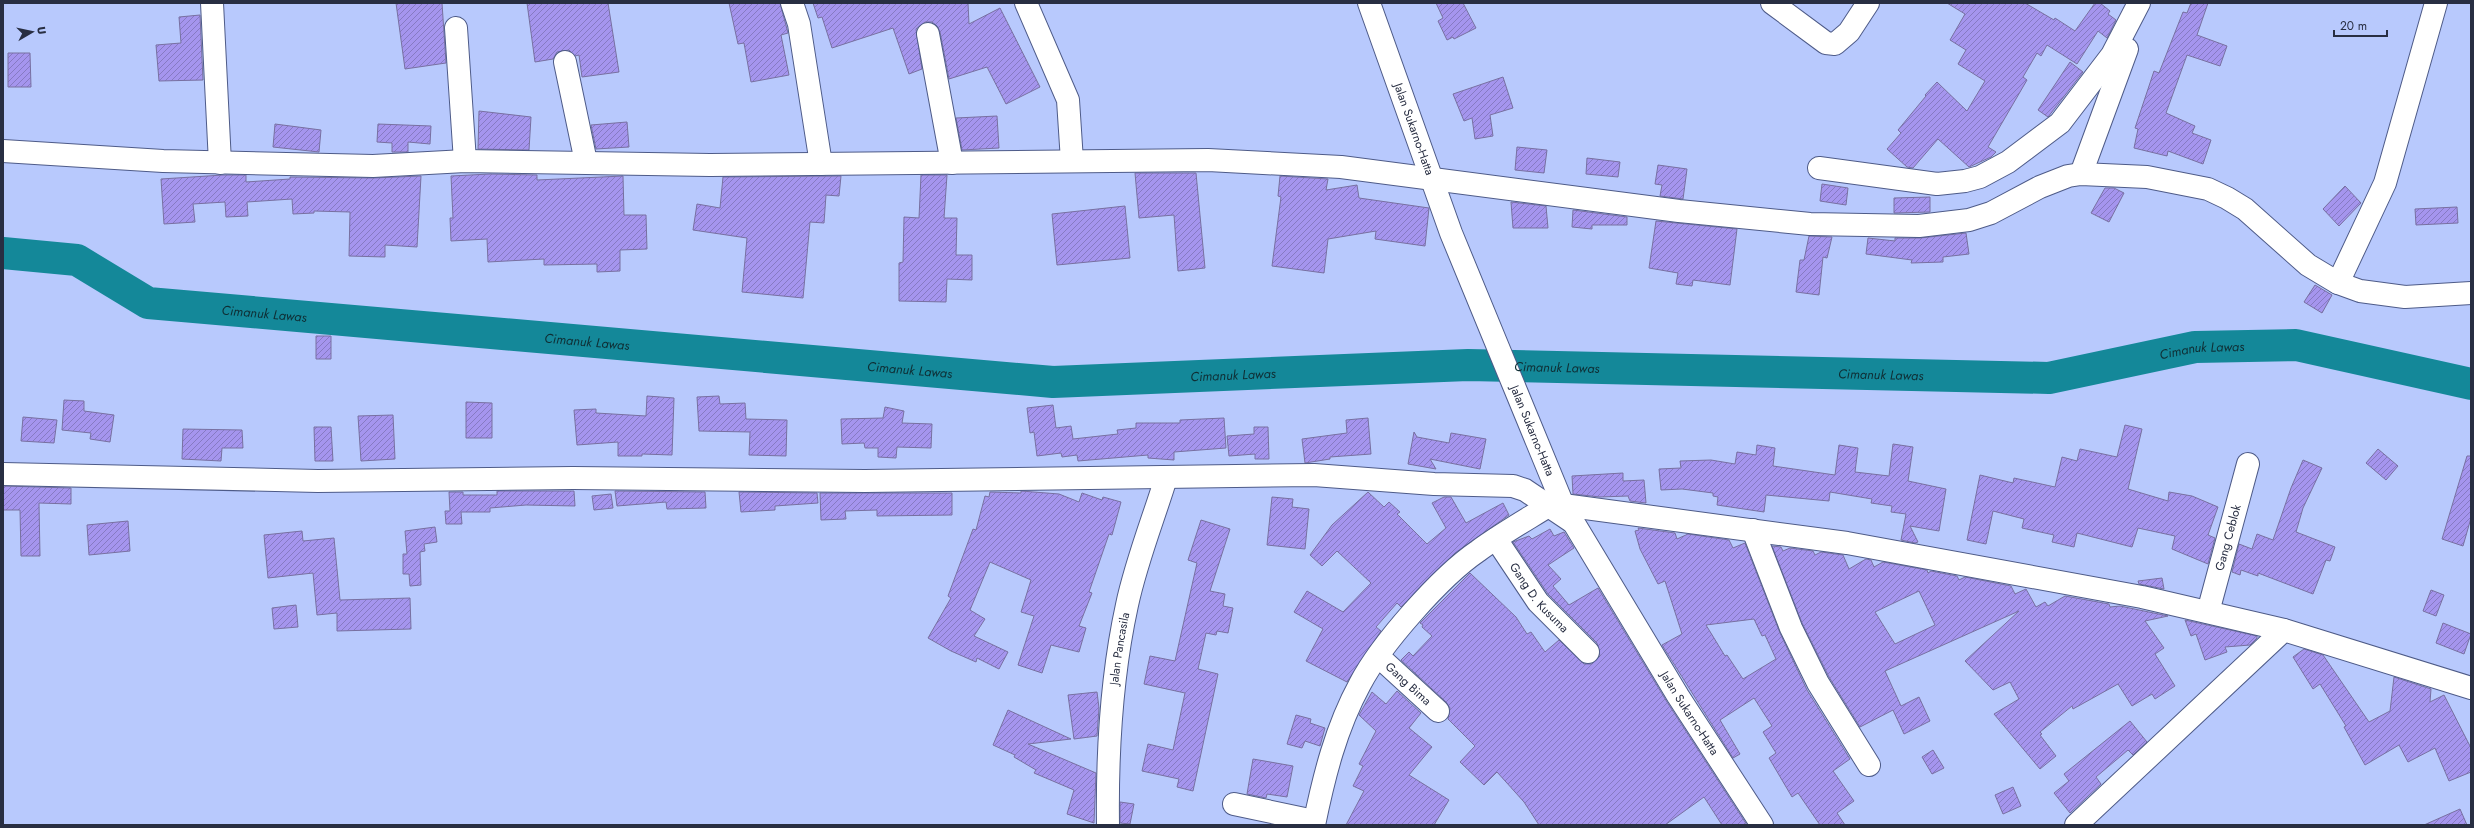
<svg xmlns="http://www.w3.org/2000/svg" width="2474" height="828" font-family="Jost,sans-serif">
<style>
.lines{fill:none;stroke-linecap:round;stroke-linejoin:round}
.river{stroke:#148899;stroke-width:32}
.building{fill:url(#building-hatch);stroke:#7870a1;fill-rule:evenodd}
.minor-casing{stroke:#4e5b88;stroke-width:24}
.highway-casing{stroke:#4e5b88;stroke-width:24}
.minor{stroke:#fff;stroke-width:22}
.highway{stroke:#fff;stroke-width:22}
.labels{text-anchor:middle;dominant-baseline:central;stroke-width:4;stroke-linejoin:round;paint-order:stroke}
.street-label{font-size:12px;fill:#282e42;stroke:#b8c9fd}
.water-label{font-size:13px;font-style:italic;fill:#0f2e34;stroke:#b8c9fd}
</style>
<defs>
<pattern id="building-hatch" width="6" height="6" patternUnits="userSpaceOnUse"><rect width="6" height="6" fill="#a595ee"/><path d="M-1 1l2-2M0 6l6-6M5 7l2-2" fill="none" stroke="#867ac2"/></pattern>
</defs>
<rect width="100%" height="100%" fill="#b8c9fd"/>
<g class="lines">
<path class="river" id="s1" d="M3 253 77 260 148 303 1053 382 1468 365 2049 378 2195 347 2296 345 2471 384"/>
</g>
<path class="building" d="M396 3H442L446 63 405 69Z
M527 3H608L619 72 582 77 579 55 575 56 569 50 557 52 553 59 535 62Z
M729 3H780L788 33 781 35 789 75 751 82 744 43 738 44Z
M813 3H968L969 24 1000 8 1040 87 1006 104 987 67 949 79 940 32 937 26 932 22H925L916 29 922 69 909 74 893 28 832 48 822 17 818 18Z
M1436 3H1463L1476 28 1454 39 1453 37 1447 40 1438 21 1443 18Z
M1947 3H2025L2054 20 2055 18 2075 31 2095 3H2100L2110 11 2108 14 2116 20 2107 38 2098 31 2077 64 2047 45 2041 56 2037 53 2023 77 2027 80 1988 147 1996 152 1991 157 1969 167 1938 139 1913 168 1907 167 1887 149 1901 133 1898 130 1926 96 1925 95 1937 82 1967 111 1985 81 1958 64 1966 50 1950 40 1965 14Z
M2191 3H2208L2197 35 2227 46 2220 66 2187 55 2166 113 2195 126 2192 133 2211 140 2203 164 2168 151 2167 156 2134 148 2138 129 2135 128 2154 71 2159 73 2183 12 2187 13Z
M200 15 203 80 159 81 156 45 181 43 179 17Z
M8 53H30L31 87H8Z
M2070 62 2083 72 2048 117 2038 110Z
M1503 77 1513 108 1490 115 1493 136 1475 139 1472 118 1464 121 1453 94Z
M479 111 531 117 529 150 478 149Z
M997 116 999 148 962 150 956 118Z
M627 122 629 147 596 149 591 125Z
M275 124 321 130 319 152 273 147Z
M378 124 431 126 430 144 408 142V152H392V143L377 142Z
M1517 147 1547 150 1544 173 1515 170Z
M1587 158 1620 162 1618 177 1586 174Z
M1658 165 1687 169 1683 199 1660 196 1662 185 1655 184Z
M1135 173H1196L1205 268 1178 271 1174 215 1139 218Z
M490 174 537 175V180L623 176 624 215H646L647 249 620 250V271L597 272V264L544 265V259L488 262 487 239 451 241 450 218H453L451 176Z
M223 175H246V182L290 179V177L373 178 421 176 417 247 385 245V257L349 256 350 212 314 211V213L293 214 292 199 247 202 248 216 226 217 225 202 193 204 195 222 164 224 161 179Z
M921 175H947L944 218H957L956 255H972V280L947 279 946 302 899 301V263L903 262 904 217 919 218Z
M841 176 839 196 826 195 824 223 810 222 803 298 742 292 747 238 693 230 697 204 720 208 723 177Z
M1280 176 1328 179 1326 190 1357 185 1359 198 1429 208 1425 246 1375 239 1376 231 1328 239 1324 273 1272 266 1281 197 1278 196Z
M1822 184 1848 188 1846 205 1820 201Z
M2345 186 2361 203 2339 226 2323 209Z
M2105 188H2114L2124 193 2109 222 2091 213Z
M1930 197V212L1894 213V198Z
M1511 202 1546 206 1548 228H1513Z
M1125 206 1130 258 1057 265 1052 214Z
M2457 207 2458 223 2416 225 2415 209Z
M1573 210 1627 217V225H1592V229L1572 227Z
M1656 221 1737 229 1730 285 1693 280 1692 286 1676 284 1678 273 1649 268Z
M1966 233 1969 254 1943 257V262L1911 263 1912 260 1866 254 1868 238 1895 241V238H1920Z
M1809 236 1832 237 1827 258 1823 257 1819 295 1796 292 1800 260H1804Z
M2315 285 2332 295 2322 313 2304 302Z
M316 336H331V359H316Z
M647 396 674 398 672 455 642 454V456H618V442L577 445 574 410 596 409V413L646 416Z
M719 396 720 404 745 403 746 419 787 420 786 456 749 455 750 432 699 431 697 397Z
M64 400 84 401V411L114 415 110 442 90 439 91 433 62 430Z
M466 402 492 403V438H466Z
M1053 405 1056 428 1071 426 1073 439 1118 434 1117 430 1136 428V423H1180V420L1224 418 1226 448 1174 452V460L1148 458V455L1078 461 1077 455 1062 457 1061 453 1037 456 1034 432 1030 433 1027 408Z
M885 407 904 411 902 423 932 424 931 448 897 447 896 458 878 457V448H865L864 443 842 444 841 419 883 418Z
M393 415 395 459 361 461 358 416Z
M23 417 57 420 54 443 21 441Z
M1368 418 1371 454 1330 457V459L1305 463 1302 439 1347 433 1346 420Z
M2125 425 2142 429 2128 489 2168 501 2169 492 2192 496 2218 507 2208 535 2215 538 2208 564 2172 549 2175 536 2138 528 2132 547 2077 533 2074 547 2052 542 2054 535 2022 528 2024 519 1993 511 1986 544 1967 540 1980 475 2013 483 2014 478 2055 487 2062 457 2077 461 2080 449 2117 457Z
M314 427H331L333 461H315Z
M1254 427H1268L1269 459H1255V454L1229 456 1227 436 1254 434Z
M183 429 242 430 243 448H222L221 461 182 459Z
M1414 432 1417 437 1449 443 1451 433 1486 439 1480 469 1430 459 1436 469 1408 464Z
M1893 444 1913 447 1908 481 1946 489 1939 531 1910 526 1918 542 1915 543 1901 540 1906 514 1891 512 1892 506 1871 503 1872 499 1830 492 1829 501 1766 495 1764 512 1717 505 1718 497 1713 496V493L1682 489 1661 490 1659 469 1681 468 1680 461 1711 460 1735 464 1737 452 1756 455 1757 445 1775 448 1773 466 1835 475 1839 445 1858 448 1855 472 1889 476Z
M2378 449 2398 466 2386 480 2366 463Z
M2467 456H2471V518L2463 546 2442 539Z
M2303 460 2322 468 2303 508 2296 532 2335 547 2330 561 2326 560 2313 594 2258 573V576L2241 570 2240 575 2232 572 2239 544 2252 549 2257 534 2273 540 2291 488Z
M1623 473V481L1644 480 1646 503 1630 501 1628 496 1600 497 1573 494 1572 476Z
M3 486 71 488V504L39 503 40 556H21L20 510H3Z
M497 491H574L575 506 526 505 490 508V512H461L462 524H446L445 511H450L449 492H463V495H497Z
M615 491 705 492 706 508 667 509 666 502 617 506Z
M1021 491 1059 494 1079 502 1082 493 1102 500 1103 497 1121 502 1112 535 1109 534 1089 592 1092 593 1079 626 1086 628 1079 652 1051 645 1042 673 1018 665 1034 616 1021 612 1031 580 990 562 970 610 985 619 974 636 1008 652 999 669 977 658 976 662 951 651 928 638 951 598 948 596 973 529 976 530 985 496 989 497 990 492 1021 493Z
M739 492 817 493 818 503 775 506V510L741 512Z
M1368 492 1384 507 1389 502 1400 512 1397 514 1427 544 1446 528 1432 503 1444 497H1451L1466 523 1503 503 1509 515 1455 553 1401 607 1397 603 1376 627 1381 631 1347 682 1306 661 1323 629 1294 612 1307 591 1343 612 1371 583 1337 551 1322 566 1310 555 1332 525Z
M820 493H952V515L877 516V510L845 511 846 519 821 520Z
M611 494 613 508 594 510 592 496Z
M1272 497 1293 499 1292 507 1309 509 1305 549 1267 545Z
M1201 520 1230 529 1210 591 1225 594 1223 606 1233 608 1228 633 1217 631 1216 635 1206 633 1198 669 1218 674 1193 791 1177 787 1179 779 1142 771 1148 744 1173 750 1185 693 1144 684 1150 656 1175 661 1197 563 1188 560Z
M128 521 130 551 89 555 87 525Z
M435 527 437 542 424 544 425 551 420 552 421 585 410 586 409 574H403V554H407L405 531Z
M1638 528 1675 533 1677 539 1688 534 1729 540 1733 548 1745 543 1780 633 1807 690 1850 759 1833 771 1854 801 1837 813 1845 825H1820L1798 793 1792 797 1769 758 1776 753 1763 732 1772 726 1754 698 1720 720 1740 754 1733 758 1662 645 1682 634 1665 581 1658 584 1640 549 1635 531 1639 530ZM1754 619 1762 636 1765 635 1776 659 1743 679 1727 655 1725 656 1706 625Z
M1550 529 1554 536 1564 532 1574 548 1548 565 1561 579 1553 586 1569 605 1598 588 1667 702 1747 825H1722L1704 797 1665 825H1539L1524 802 1497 772 1484 785 1460 762 1475 746 1448 719 1450 708 1446 702 1401 660 1409 652 1413 656 1432 636 1422 627 1423 625 1420 623 1470 573 1516 617 1527 634 1531 632 1545 652 1559 640 1584 664H1592L1600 656 1597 643 1548 594 1513 542 1529 536 1532 539Z
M302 531 303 541 334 538 340 600 410 598 411 629 337 631V613L317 615 313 573 268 578 264 535Z
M1772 546 1781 547 1783 551 1790 548 1813 551 1815 555 1821 552 1843 555 1849 569 1866 559 1871 560 1874 567 1883 562 1927 570 1928 573 1931 571 1957 576 1959 580 1965 577 2011 586 2015 594 2026 589 2036 607 2045 602 2048 606 2065 596 2109 604 2110 607 2120 606 2168 616 2145 621 2164 648 2155 654 2175 686 2155 699 2152 694 2132 706 2118 684 2073 709 2072 706 2040 732 2042 734 2040 735 2056 756 2040 769 1994 714 2019 699 2010 682 1993 690 1965 661 2019 611 1885 671 1901 706 1919 697 1930 721 1904 734 1893 710 1860 727 1829 677 1802 623ZM1919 591 1935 625 1895 644 1875 612Z
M2162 578 2164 589 2139 584 2138 581Z
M2431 590 2444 595 2436 616 2423 611Z
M296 605 298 627 274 629 272 608Z
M2185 620 2257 636V638L2250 645 2225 647 2227 652 2205 660 2196 634 2191 636Z
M2443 623 2471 634 2464 654 2436 643Z
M2304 649 2323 655 2369 722 2390 711 2394 677 2431 689 2430 702 2444 695 2471 748V772L2449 781 2435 748 2408 762 2399 745 2365 765 2344 727 2346 726 2320 684 2313 689 2293 657Z
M1397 691 1421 713 1409 728 1432 747 1409 775 1449 800 1434 825H1346L1364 791 1353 786 1363 766 1359 764 1376 731 1359 715 1372 692 1386 704Z
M1097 692 1099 708 1097 736 1074 739 1068 695Z
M1008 710 1071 739 1028 744 1096 773 1094 823 1067 814 1074 790 1034 773 1036 770 1014 757 1015 755 993 745Z
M1296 715 1311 719 1310 723 1325 728 1320 746 1305 741 1302 748 1287 744Z
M2130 721 2147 742 2133 755 2128 750 2096 777 2101 784 2070 813 2054 793 2069 781 2064 774Z
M1933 750 1944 768 1932 774 1922 757Z
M1253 759 1293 766 1287 797 1267 794 1266 798 1247 794Z
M2013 787 2021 806 2003 814 1995 795Z
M1120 802 1134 804 1130 824 1120 823Z
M2460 809 2467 825H2424Z"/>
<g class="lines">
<g class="minor-casing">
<g id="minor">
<path d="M212 3 220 163"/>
<path d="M792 3 799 24 821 164"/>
<path d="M1026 3 1068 100 1072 161"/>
<path d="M1772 3 1826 43 1835 44 1849 32 1868 3"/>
<path d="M456 28 465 161"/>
<path d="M928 34 952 163"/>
<path d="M565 62 586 162"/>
<path d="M3 151 163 161 373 166 465 161 710 165 1208 160 1341 167 1679 211 1810 224 1919 226 1969 220 1991 213 2040 187 2068 176 2081 174 2147 177 2208 189 2227 198 2245 209 2308 265 2338 283 2360 291 2405 297 2471 293"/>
<path d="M1819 168 1937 184 1965 181 1980 177 2008 162 2060 123 2112 55 2139 3"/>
<path d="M2081 174 2127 49"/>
<path d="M2338 283 2385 183 2436 3"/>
<path d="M3 474 318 481 573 478 865 481 1314 475 1434 484 1513 486 1525 490 1571 521"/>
<path d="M1563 505 1847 543 2142 597 2284 630 2471 688"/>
<path d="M1753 530 1791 628 1818 683 1869 765"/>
<path id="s2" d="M1496 539 1538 602 1588 652"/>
<path id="s3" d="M2208 612 2248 464"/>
<path id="s4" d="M1378 656 1438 711"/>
<path d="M1234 804 1314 821"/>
<path id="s5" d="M1108 825C1107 751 1111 678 1127 605 1136 562 1153 520 1166 478"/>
<path d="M1314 825C1324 776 1336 728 1360 684 1381 644 1441 576 1478 551 1501 534 1526 520 1550 505"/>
<path d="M2076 825 2284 630"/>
</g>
</g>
<g class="highway-casing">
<g id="highway">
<path id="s6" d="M1369 3 1451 233 1563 505 1678 696 1762 825"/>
</g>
</g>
<use href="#minor" class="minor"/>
<use href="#highway" class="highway"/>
</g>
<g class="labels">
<g class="street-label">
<text stroke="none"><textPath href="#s6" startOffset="134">Jalan Sukarno-Hatta</textPath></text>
<text stroke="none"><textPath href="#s6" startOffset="458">Jalan Sukarno-Hatta</textPath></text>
<text stroke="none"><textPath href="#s3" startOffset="77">Gang Ceblok</textPath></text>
<text stroke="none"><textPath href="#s2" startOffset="73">Gang D. Kusuma</textPath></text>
<text stroke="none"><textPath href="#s5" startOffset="177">Jalan Pancasila</textPath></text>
<text stroke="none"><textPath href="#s4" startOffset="41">Gang Bima</textPath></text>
<text stroke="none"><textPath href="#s6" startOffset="782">Jalan Sukarno-Hatta</textPath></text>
</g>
<g class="water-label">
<text stroke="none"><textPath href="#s1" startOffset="274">Cimanuk Lawas</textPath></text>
<text stroke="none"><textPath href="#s1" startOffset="598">Cimanuk Lawas</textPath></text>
<text stroke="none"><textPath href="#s1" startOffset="2218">Cimanuk Lawas</textPath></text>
<text stroke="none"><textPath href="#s1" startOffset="1570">Cimanuk Lawas</textPath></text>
<text stroke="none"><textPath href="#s1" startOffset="922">Cimanuk Lawas</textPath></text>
<text stroke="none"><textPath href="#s1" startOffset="1894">Cimanuk Lawas</textPath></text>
<text stroke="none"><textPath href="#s1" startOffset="1246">Cimanuk Lawas</textPath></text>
</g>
</g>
<rect width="2474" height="828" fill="none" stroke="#282e42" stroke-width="8"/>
<g transform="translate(32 32) rotate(81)" stroke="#b8c9fd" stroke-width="3" paint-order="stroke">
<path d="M0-3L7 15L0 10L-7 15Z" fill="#282e42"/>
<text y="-6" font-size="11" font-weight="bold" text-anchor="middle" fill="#282e42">U</text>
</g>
<path d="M2334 30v6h53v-6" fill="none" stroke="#282e42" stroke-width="2"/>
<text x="2340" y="30" font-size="12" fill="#282e42" stroke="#b8c9fd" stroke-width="3" paint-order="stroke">20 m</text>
</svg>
